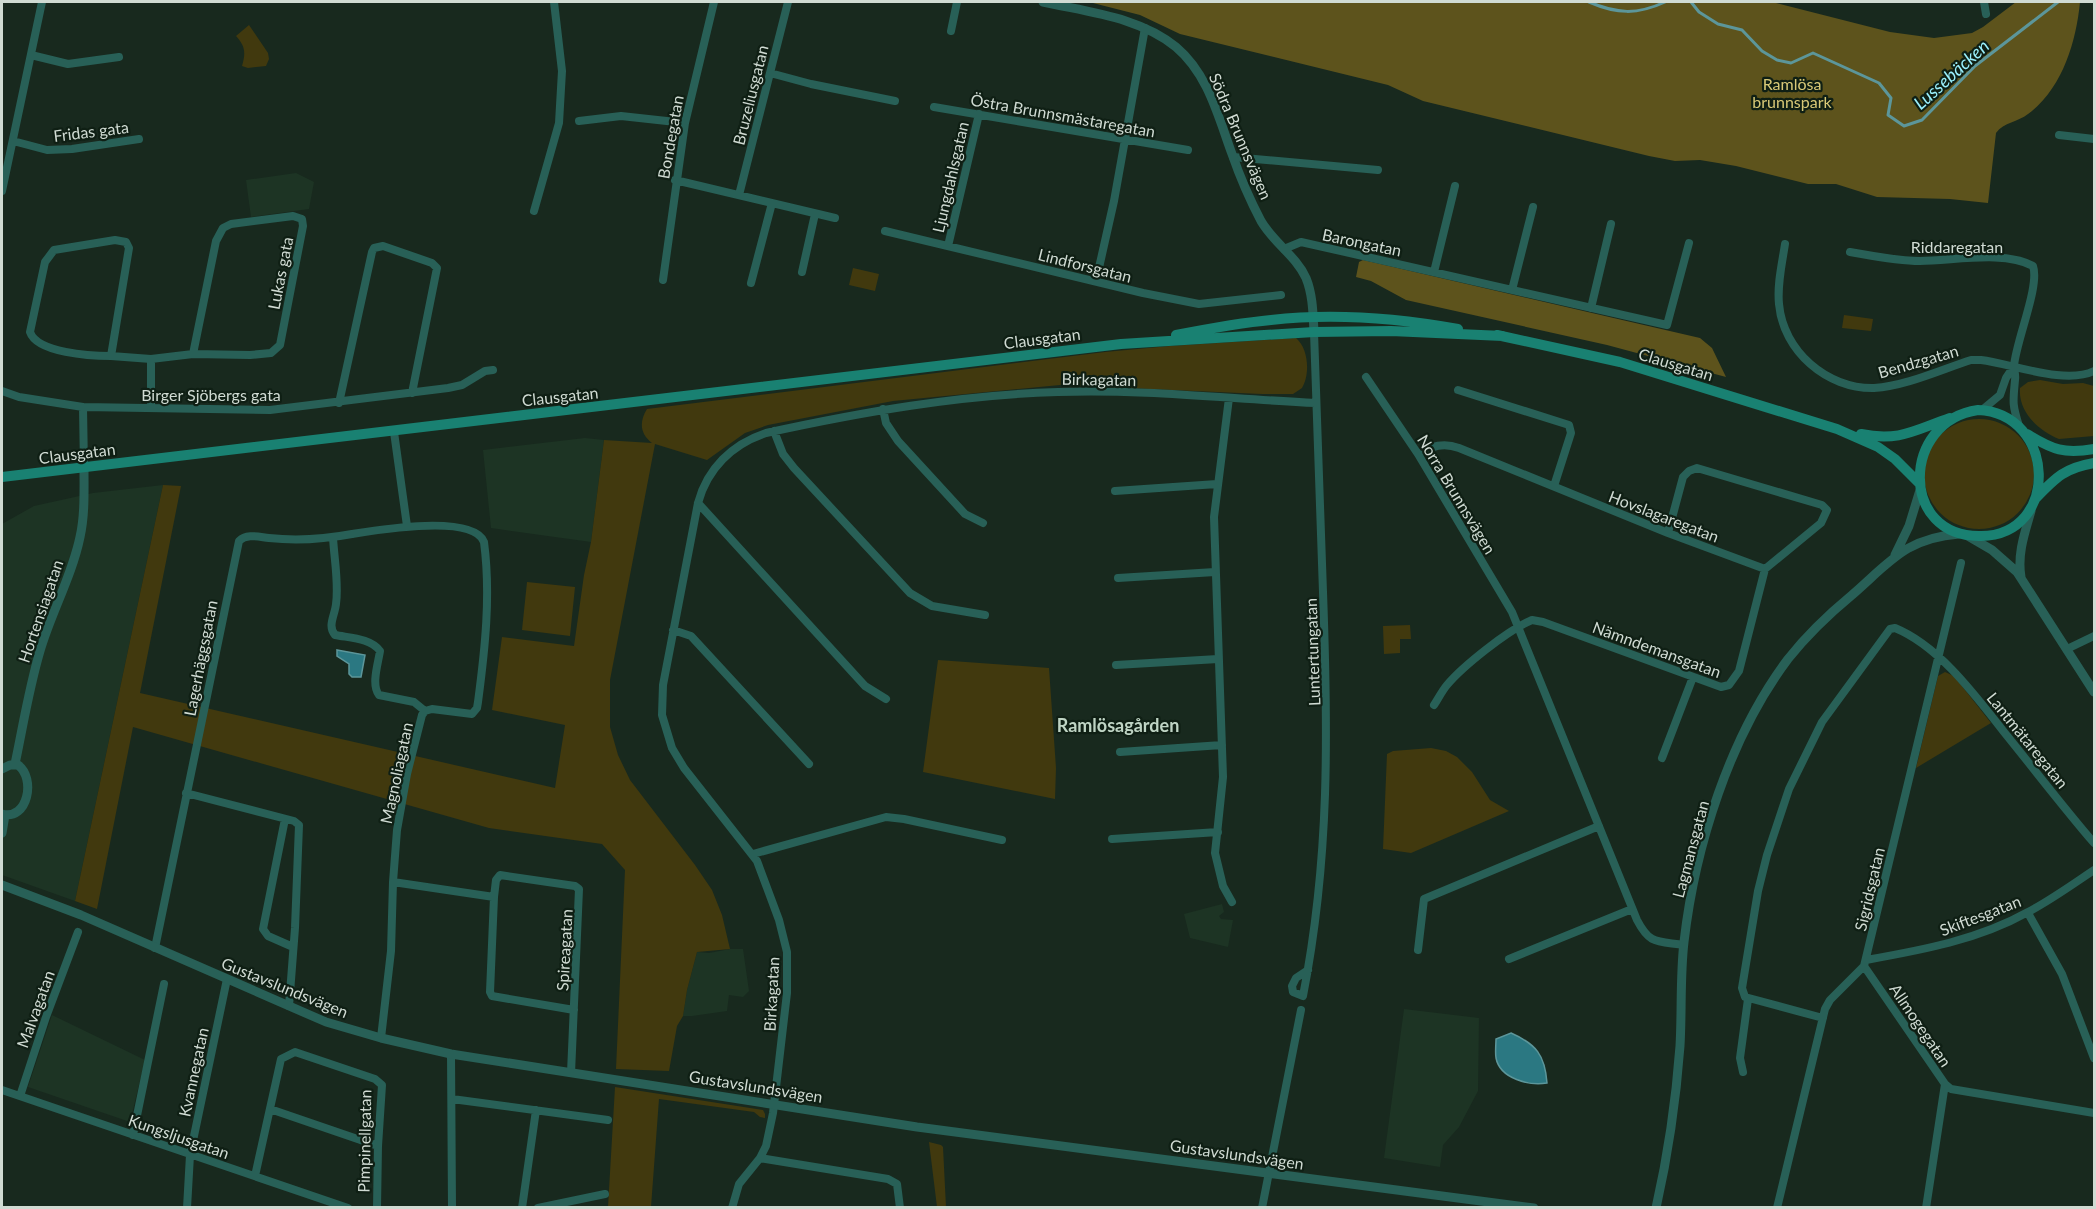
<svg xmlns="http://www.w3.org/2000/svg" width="2096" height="1209" font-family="Lato,sans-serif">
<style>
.built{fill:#1d3424}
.green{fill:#41390e}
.forest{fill:#5d531c}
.water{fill:#2b7882;stroke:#5c969a;stroke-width:1.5}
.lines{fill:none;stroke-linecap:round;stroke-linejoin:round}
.stream{stroke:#5c969a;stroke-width:3}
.minor{stroke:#286057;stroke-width:8}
.tertiary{stroke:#286057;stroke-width:9}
.secondary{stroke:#198172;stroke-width:10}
.labels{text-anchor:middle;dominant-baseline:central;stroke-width:4.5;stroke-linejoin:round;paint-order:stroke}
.park-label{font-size:16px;fill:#d8c977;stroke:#0f1f14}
.street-label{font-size:16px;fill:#d0dbd3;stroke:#0f1f14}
.water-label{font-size:18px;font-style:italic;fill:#99effb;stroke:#0f1f14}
.neighbourhood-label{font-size:18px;font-weight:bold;fill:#bfd4c4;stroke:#0f1f14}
</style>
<rect width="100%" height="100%" fill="#18291e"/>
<path class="built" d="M296 173 314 182 309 209 251 217 246 180Z
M585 438 604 440 591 542 491 528 483 450Z
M163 485 75 901 2 875V524L34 506 93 493Z
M1222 904 1224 912 1219 916 1221 919 1233 920 1228 947 1190 938 1184 914Z
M730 949H743L749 991 743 997 729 995 727 1011 692 1016H683L687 990 697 952 709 953Z
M1404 1009 1479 1018 1478 1091 1459 1127 1443 1145 1440 1167 1384 1158Z
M52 1015 145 1060 130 1122 28 1087Z"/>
<path class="green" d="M249 25 268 53 269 59 266 66 248 68 242 66C246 52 245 46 236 36Z
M853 268 879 274 875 291 849 285Z
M1844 315 1873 319 1871 331 1842 328Z
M1296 338C1309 349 1310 375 1302 388L1293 394H1262L1060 385 893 401 768 425 745 433 707 460 655 444 610 680V727L618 755 630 780 695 865 712 890 722 915 730 949 697 952 687 990 683 1016 677 1026 669 1071 616 1069 625 870 602 844 489 828 133 727 97 909 75 901 163 485 181 486 140 693 555 788 565 725 492 710 502 637 574 646 584 575 591 542 604 440 652 443C640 434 639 422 647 409L1105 352 1170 346Z
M2040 380 2063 384 2083 383 2094 386V436L2059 439C2038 430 2018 412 2020 388L2028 382Z
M1924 474a55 55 0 1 1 110 0a55 55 0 1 1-110 0Z
M527 582 575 587 570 636 522 630Z
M1410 625 1411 639H1400V653L1384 654 1383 626Z
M938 660 1049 668 1056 768 1055 799 923 772Z
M1945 672 1954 676 1991 723 1916 768 1938 676Z
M1431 748 1446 751 1457 757 1472 772 1490 800 1509 811 1411 853 1383 849 1387 754 1393 751Z
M615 1087 763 1110 765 1114V1118L760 1117 754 1112 659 1099 651 1207H608Z
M929 1142 941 1145 943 1147 946 1207H937Z"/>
<path class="forest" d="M1089 2H1772L1890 32 1934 38 1972 33 1983 27 2016 2H2080C2076 43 2062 89 2028 114 2018 122 2004 122 1996 133L1988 203 1950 199 1877 197 1836 184H1808L1736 166 1700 160 1675 161 1649 156 1423 101 1388 85 1180 34 1140 15Z
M1363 260 1700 338 1712 348 1726 377 1607 345 1406 300 1371 281 1356 277 1359 262Z"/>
<path class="water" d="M337 650 365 655 361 677H352L349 674V664L337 656Z
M1511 1033C1536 1044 1545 1055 1547 1083 1530 1086 1500 1079 1496 1058 1495 1052 1496 1045 1496 1039Z"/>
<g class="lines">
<path class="stream" d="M1589 2C1617 14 1637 15 1665 2
M1691 2 1699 12 1718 24 1742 30 1762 51 1777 60 1791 63 1813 53 1879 83 1891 98 1888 115 1904 126 1922 120 1975 66 2058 2"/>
<path class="minor" d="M1984 2 1986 14
M951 31 957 2
M31 55 68 64 119 57
M770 73 811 84 895 101
M934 107 1188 150
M579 121 621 116 685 123
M2059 135 2094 139
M13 141 47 150 72 149 139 139
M1233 157 1378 170
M675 180 835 218
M2 191 42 2
M739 195 788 2
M534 211 559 123 562 71 554 2
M885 231 1143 293 1199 304 1281 295
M1785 244C1782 264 1777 284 1779 304 1783 351 1827 389 1874 388 1906 386 1940 370 1971 360H1981C2013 364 2065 385 2094 371
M948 246 979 114
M1284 249 1301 242 1667 325 1689 243
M1850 252C1873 256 1897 261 1920 261 1953 261 2004 250 2033 266 2040 286 2016 341 2014 366 2014 371 2016 375 2015 380 2013 402 2012 404 2019 426
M802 272 815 214
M1434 272 1455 186
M663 280 685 123 714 2
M1096 281 1114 201 1145 28
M751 283 772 203
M1512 290 1533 207
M1591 308 1611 224
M111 356C91 356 37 353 30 332L45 262 54 250 115 240 126 242 129 248 111 356 151 359
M1366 377 1418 454 1512 612 1637 920C1650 945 1657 941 1684 945
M1458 390 1569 425 1571 433 1554 486
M2 391 19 397 83 407 84 468
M1229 398 1214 517 1223 777 1215 853 1223 886 1232 902
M339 403 372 252 374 248 383 246 432 263 437 268 412 393
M83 407 270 410 448 388 462 385 485 371 493 370
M151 407V359L193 354 250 355 271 353 280 345 303 226 302 219 293 216 231 224 223 228 216 241 193 354
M883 409 886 423 898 441 965 514 983 523
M1982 410 2000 395 2006 378 2014 366
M774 431 783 454 794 468 910 593 932 606 985 615
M394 432 407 526
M1418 454C1433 446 1443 442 1459 448L1668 533 1765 569
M1115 491 1217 484
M698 503 865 686 886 699
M333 537C334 558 339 583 336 604 335 615 327 626 335 635 350 638 371 638 380 651 378 664 371 685 379 695L414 702 425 711
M1118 578 1215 572
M673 630 691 636 809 764
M2067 649 2094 636
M1116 665 1218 659
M1434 705C1438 699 1442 691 1447 685 1463 666 1508 630 1532 620L1543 622 1721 687 1729 685 1739 671 1765 569 1821 523 1827 510 1822 505 1697 468 1689 471 1683 477 1668 533
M1120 752 1222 745
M1662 758 1693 677
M186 793 294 821 299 825 295 928 289 1006
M285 819 263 929 268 936 293 947
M1112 839 1218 832
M753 854 886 817 904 819 1002 840
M393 882 494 897 496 880 500 875 575 886 579 889 571 1073
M494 897 490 992 492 996 574 1010
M2028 913 2062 974 2094 1058
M155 948 239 541C247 533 259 537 269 538 297 541 325 539 352 534 377 530 473 514 484 542 491 595 485 649 478 702L477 708 472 714 432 709 425 711 422 715 407 774 397 830 393 882 391 951 381 1038
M1418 950 1424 899 1599 826
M1509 959 1632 909
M1866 960C1922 950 1978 940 2028 912 2051 900 2073 884 2094 870
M1864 966 1945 1084 1926 1208
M1308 970 1296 978 1292 986 1293 992 1303 996C1330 858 1328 731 1323 592 1320 505 1317 419 1314 332
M1823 1018 1745 997 1742 988 1758 891 1767 855 1789 789 1822 722 1890 629 1895 628C1939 646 1975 695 2004 732 2034 769 2063 807 2094 843
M451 1054 452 1208
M1743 1072 1740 1058 1748 999
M1945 1084 1951 1089 2094 1113
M2 1090 348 1208
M20 1096 46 1017 78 932
M452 1099 608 1120
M270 1109 378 1146
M133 1135 164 984
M760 1158 888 1179 897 1184 900 1208
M255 1176 281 1059 295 1052 375 1079 382 1085 378 1146 377 1208
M187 1208 190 1155 227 979
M522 1208 536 1110
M538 1208 605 1194
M732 1208 739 1184 760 1158 766 1146 773 1113 787 993V952L779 920 757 861 684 768 672 748 662 715 663 685 698 503C707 469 732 444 766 433 862 412 959 395 1058 392 1144 389 1230 399 1316 403
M1262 1208 1301 1010
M1777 1208 1825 1009 1830 1000 1864 966 1961 563"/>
<path class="tertiary" d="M1043 2C1087 12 1140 17 1176 47 1208 74 1218 116 1232 154 1240 177 1250 200 1261 221 1273 242 1296 256 1306 278 1313 295 1313 315 1314 332
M1968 536 1992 550 2017 572 2094 692
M1895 555 1909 526 1920 490
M2021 577C2017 554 2025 532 2031 511
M15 764C23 726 29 688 40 651 51 613 72 576 80 537 85 515 84 491 84 468
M2 769 10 765H18C36 778 28 821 2 814
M2 833 5 815
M2 885 81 915 326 1022 381 1038 451 1054 917 1127 1534 1208
M1656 1208C1668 1155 1676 1100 1680 1046 1682 1011 1680 976 1684 942 1695 846 1730 736 1788 659 1807 635 1829 614 1852 595 1890 562 1906 538 1959 534"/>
<path class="secondary" d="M1176 335C1207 329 1239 323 1271 320 1333 313 1397 318 1458 329
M1497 335 1620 362 1837 429 1878 447 1895 459 1919 483
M1978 410C2056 413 2061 535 1981 536 1899 538 1901 421 1978 410Z
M1861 434C1899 442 1915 430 1950 418
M2027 434C2053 450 2064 454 2094 449
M2 477 1121 344 1314 332 1391 331 1503 336
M2036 498C2056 477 2065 468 2094 463"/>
</g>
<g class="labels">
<g class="park-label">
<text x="1792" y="83">Ramlösa<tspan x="1792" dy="18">brunnspark</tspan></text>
</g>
<g class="street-label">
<text transform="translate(750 95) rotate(-76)">Bruzeliusgatan</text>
<text transform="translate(1063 115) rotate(10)">Östra Brunnsmästaregatan</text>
<text transform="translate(91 131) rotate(-7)">Fridas gata</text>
<text transform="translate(1241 136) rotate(67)">Södra Brunnsvägen</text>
<text transform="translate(670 137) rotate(-80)">Bondegatan</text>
<text transform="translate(950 177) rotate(-77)">Ljungdahlsgatan</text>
<text transform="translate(1362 242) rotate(12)">Barongatan</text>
<text x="1957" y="246">Riddaregatan</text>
<text transform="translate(1085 265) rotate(14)">Lindforsgatan</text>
<text transform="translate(280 273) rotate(-79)">Lukas gata</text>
<text transform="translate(1042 338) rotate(-7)">Clausgatan</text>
<text transform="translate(1918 361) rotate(-16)">Bendzgatan</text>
<text transform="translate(1676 364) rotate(17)">Clausgatan</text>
<text transform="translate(1099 379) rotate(1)">Birkagatan</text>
<text x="211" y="394">Birger Sjöbergs gata</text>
<text transform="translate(560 396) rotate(-6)">Clausgatan</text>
<text transform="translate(77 453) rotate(-7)">Clausgatan</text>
<text transform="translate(1457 494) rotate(59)">Norra Brunnsvägen</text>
<text transform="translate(1664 516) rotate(21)">Hovslagaregatan</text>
<text transform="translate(40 611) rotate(-71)">Hortensiagatan</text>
<text transform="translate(1657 649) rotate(20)">Nämndemansgatan</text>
<text transform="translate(1312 652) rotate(-92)">Luntertungatan</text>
<text transform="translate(200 658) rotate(-79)">Lagerhäggsgatan</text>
<text transform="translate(2028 740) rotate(51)">Lantmätaregatan</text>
<text transform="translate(396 773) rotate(-78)">Magnoliagatan</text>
<text transform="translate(1690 849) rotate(-75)">Lagmansgatan</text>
<text transform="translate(1869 889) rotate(-77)">Sigridsgatan</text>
<text transform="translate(1980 915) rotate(-21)">Skiftesgatan</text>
<text transform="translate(564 950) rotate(-87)">Spireagatan</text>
<text transform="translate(285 987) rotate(22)">Gustavslundsvägen</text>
<text transform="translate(771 994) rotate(-87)">Birkagatan</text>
<text transform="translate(35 1009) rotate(-70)">Malvagatan</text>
<text transform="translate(1921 1025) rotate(56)">Allmogegatan</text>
<text transform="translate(193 1072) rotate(-78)">Kvannegatan</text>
<text transform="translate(756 1086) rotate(9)">Gustavslundsvägen</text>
<text transform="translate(179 1136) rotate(19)">Kungsljusgatan</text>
<text transform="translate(364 1141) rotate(-89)">Pimpinellgatan</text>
<text transform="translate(1237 1154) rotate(8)">Gustavslundsvägen</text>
</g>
<g class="water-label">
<text transform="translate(1951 74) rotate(-42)">Lussebäcken</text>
</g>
<g class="neighbourhood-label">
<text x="1118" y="725">Ramlösagården</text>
</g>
</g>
<rect width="2096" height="1209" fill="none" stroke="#d0dbd3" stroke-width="6"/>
</svg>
